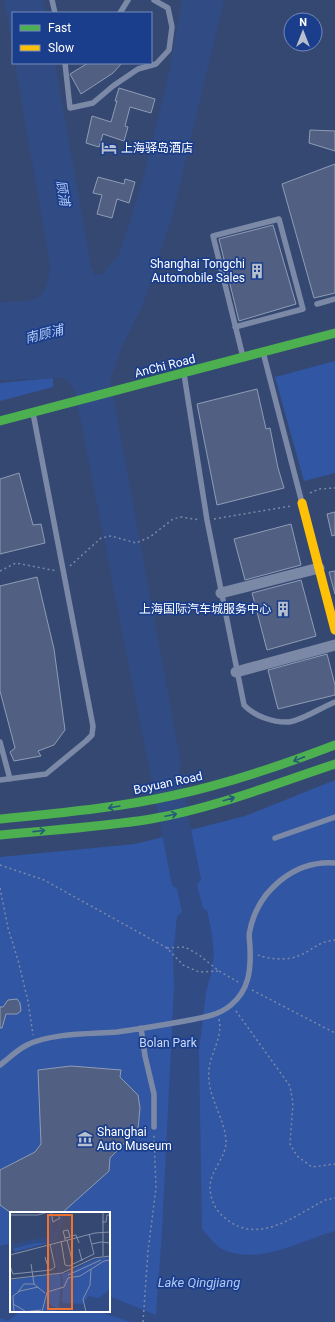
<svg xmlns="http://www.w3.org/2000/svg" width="335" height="1322" font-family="Roboto,'Noto Sans SC',sans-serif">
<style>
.green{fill:#3156a4;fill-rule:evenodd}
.water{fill:#314b84}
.building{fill:#516082;stroke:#8f9cb5}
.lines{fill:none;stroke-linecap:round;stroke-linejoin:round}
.path{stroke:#7b89a6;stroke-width:1.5;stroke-dasharray:2 3;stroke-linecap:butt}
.lane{stroke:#7b89a6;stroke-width:5.5}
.street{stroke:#7b89a6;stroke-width:11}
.fast{stroke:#4caf50;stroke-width:9}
.slow{stroke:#ffc107;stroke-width:9}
.oneway{stroke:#265a7d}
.labels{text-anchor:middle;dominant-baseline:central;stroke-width:3.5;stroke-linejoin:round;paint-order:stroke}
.poi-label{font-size:12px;fill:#fff;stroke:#1a3e8c;text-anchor:start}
.street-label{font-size:12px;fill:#fff;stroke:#1a3e8c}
.park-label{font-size:12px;fill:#cbdafa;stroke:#1a3e8c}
.water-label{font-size:13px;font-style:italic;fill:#b1c8f5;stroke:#1a3e8c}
.inset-road{fill:none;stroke:#8591aa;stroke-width:1}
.view{fill:#eb7230;fill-opacity:0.15;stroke:#eb7230;stroke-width:2}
.inset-edge{fill:none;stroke:#fff;stroke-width:2}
</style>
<rect width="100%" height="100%" fill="#344872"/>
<path class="green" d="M335 361V473L304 481 275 377Z
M53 378V387L0 401V383Z
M335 780V1322H0V857L135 844 245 816ZM11 1213H109V1311H11Z"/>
<path class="water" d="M4 0H43L46 13H13V50Z
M182 0H224L172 217 143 305 123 344 110 380 181 763 179 769 201 879 197 885 203 908 207 911 211 928 214 954 211 974 206 992 199 1052 202 1229C208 1235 216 1247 224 1250 260 1265 300 1241 335 1231V1322H131L96 1311H109V1296L156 1315 162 1231 174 987 173 956 177 916 182 912 177 889 172 885 75 392 70 383 64 378 0 380V303C37 299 45 306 50 265L15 63H55L91 266 95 275 102 274 119 255 143 179 170 68Z
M11 1243V1311H21L8 1321 0 1318V1246Z"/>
<path class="building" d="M88 63H122L113 73 81 94 70 74Z
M119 88 155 99 151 113 130 107 125 126 128 127 124 141 103 134 99 147 86 143 92 116 111 122 117 101H115Z
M310 130 335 131V151L309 143Z
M335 164V293L314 298 282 184Z
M98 177 124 184 125 179 135 182 129 203 117 199 112 218 97 214 102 195 93 193Z
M273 225 296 304 239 321 219 239Z
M257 389 266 429 270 428 278 468 284 488 217 505 197 404Z
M19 473 33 525 41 524 45 543 0 554V479Z
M335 512V535L332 536 327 514Z
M291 524 301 565 245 580 234 539Z
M335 571V594L329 572Z
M37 577 54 649 65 730 54 745 38 751 41 756 14 761 10 752 15 748 0 691V586Z
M301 580 316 636 267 650 252 593Z
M327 654 335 685V695L278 709 268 670Z
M17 999 20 1003 21 1011 17 1014H6L2 1028H0V1007H3L8 1000Z
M71 1066 121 1070 120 1077 138 1095 140 1108 138 1129 110 1158 109 1171 62 1213H11L0 1205V1170L35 1152 41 1144 38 1070Z"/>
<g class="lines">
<path class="path" d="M310 493 319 489 335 488
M214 519 291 506
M70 566 101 538 111 536 136 543 150 537 173 519 181 517 200 520
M0 571 16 563 57 571
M0 865 44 880 167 948 183 965 199 972 219 971
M0 888 8 928 18 960 28 1001 33 1035
M167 948 185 947 199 955 219 971 238 982
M258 955C268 959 287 961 298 956 314 950 316 942 335 940
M252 990 335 1033
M236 1011 290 1086 293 1103 290 1144 297 1156 312 1167 335 1164
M219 1019C223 1037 211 1052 209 1069 206 1095 224 1116 226 1140 227 1157 211 1169 210 1186 210 1199 215 1210 225 1218 258 1246 294 1216 325 1200L335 1198
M143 1322 148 1251 156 1188 154 1135"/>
<path class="lane" d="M52 0 55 13
M120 13 128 0
M65 63 70 108 93 103 113 86 138 69 156 64 169 50 172 27 168 8 154 0
M317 304 335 299
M235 327 303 309 279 219 213 236 243 357
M263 352 302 503
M184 374 207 520 244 705C254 716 274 723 289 722 303 720 322 707 335 702
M0 742 10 779
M0 780 46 774 86 741 92 735 93 726 33 413
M275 838 335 817
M141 1028 145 1056 154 1094V1127
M0 1065C8 1059 17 1050 27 1045 51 1033 90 1034 117 1032 140 1029 163 1025 185 1021 201 1018 218 1016 231 1005 249 990 251 970 250 948 250 942 248 935 250 930 258 891 294 860 335 863"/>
<path class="street" d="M221 593 319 568
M236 672 335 645"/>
<path class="fast" d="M0 421 335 333
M0 819C59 813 117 808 175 795 230 783 283 765 335 745
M0 835C50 830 102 827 151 819 214 808 275 784 335 764"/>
<path class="slow" d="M302 503 335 630"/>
</g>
<defs><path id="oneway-shaft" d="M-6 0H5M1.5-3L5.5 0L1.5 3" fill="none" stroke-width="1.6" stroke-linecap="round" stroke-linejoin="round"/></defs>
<g class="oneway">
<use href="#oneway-shaft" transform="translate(299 759) rotate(158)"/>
<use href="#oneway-shaft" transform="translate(229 799) rotate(-16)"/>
<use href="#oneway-shaft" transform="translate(114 807) rotate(170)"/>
<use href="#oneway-shaft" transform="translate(171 815) rotate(-12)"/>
<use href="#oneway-shaft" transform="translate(39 831) rotate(-6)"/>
</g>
<defs>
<g id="hotel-bare" transform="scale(1.2)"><path d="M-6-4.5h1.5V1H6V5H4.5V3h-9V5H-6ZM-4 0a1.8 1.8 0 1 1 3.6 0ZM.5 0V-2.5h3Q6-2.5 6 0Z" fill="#b8bfce" stroke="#1a3e8c" stroke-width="2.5" paint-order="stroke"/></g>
<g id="building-bare" transform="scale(1.2)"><path d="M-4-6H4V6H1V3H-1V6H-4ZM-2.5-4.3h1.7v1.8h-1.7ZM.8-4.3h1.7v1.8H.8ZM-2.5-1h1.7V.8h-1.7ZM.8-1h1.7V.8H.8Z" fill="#b8bfce" stroke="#1a3e8c" stroke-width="2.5" paint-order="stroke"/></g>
<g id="museum-bare" transform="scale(1.2)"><path d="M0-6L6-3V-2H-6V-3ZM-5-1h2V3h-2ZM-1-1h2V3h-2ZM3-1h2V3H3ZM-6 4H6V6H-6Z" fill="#b8bfce" stroke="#1a3e8c" stroke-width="2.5" paint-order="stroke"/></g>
</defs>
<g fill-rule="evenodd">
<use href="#hotel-bare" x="109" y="148"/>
<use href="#building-bare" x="257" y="271"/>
<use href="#building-bare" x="283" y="609"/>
<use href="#museum-bare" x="85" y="1139"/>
</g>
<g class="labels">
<g class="poi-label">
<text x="121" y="148">上海驿岛酒店</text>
<text x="245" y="264" text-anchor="end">Shanghai Tongchi<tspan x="245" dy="14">Automobile Sales</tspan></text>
<text x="271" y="609" text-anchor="end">上海国际汽车城服务中心</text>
<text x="97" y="1132">Shanghai<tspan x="97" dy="14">Auto Museum</tspan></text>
</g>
<g class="street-label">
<text transform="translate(165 366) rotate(-14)">AnChi Road</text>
<text transform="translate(168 783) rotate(-12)">Boyuan Road</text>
</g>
<g class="park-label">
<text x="168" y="1043">Bolan Park</text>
</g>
<g class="water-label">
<text transform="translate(63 193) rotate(80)">顾浦</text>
<text transform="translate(44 334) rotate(-14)">南顾浦</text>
<text x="199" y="1282">Lake Qingjiang</text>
</g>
</g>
<g transform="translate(10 1212)">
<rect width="100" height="100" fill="#344872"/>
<path d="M42 30 5 40 2 37 23 31ZM100 45V100H0V68L56 61 85 47Z" fill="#3156a4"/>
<path d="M38 0H41L45 22 51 0H55L46 30 53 69 52 91 73 92 79 84 89 86 100 78V100H49L42 96 37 97 39 92 49 97 51 68 43 30 25 31 0 37V32L41 24Z" fill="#314b84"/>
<path class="inset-road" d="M41 0 43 10 50 6 47 2M0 3H28L38 0M92 10H96L97 3H100M61 24 66 23 69 31M55 26 60 25 58 18 53 19 55 26V28M57 28 63 52M51 29 55 53 59 54 84 42 79 22M82 32 91 30 100 31M69 37 72 49M0 43 85 21 100 20M93 44V0M35 45 39 58M21 52 24 72 35 81M0 54 3 62 41 58 45 55 40 32M58 63 91 48M0 67 52 61 84 46 100 44M8 80 14 72H24M3 92 15 99M4 100 3 84 10 79 28 75M13 100 31 98M32 100 37 80 54 75 58 66 70 64 94 49 100 48M76 100 73 87 80 73 81 57"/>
<path class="view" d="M38 3H62V97H38Z"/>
<rect width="100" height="100" class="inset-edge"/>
</g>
<rect x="12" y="12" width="140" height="52" fill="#1a3e8c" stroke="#768bba"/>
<rect x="20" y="25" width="20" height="6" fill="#4caf50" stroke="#768bba"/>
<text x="48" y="32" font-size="12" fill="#ffffff">Fast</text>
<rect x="20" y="45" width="20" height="6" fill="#ffc107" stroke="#768bba"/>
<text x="48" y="52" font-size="12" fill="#ffffff">Slow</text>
<g transform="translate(303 32)"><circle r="19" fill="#1a3e8c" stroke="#768bba"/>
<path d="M0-3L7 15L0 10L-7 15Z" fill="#b8bfce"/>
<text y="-6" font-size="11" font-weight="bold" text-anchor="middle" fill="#ffffff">N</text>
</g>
</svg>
